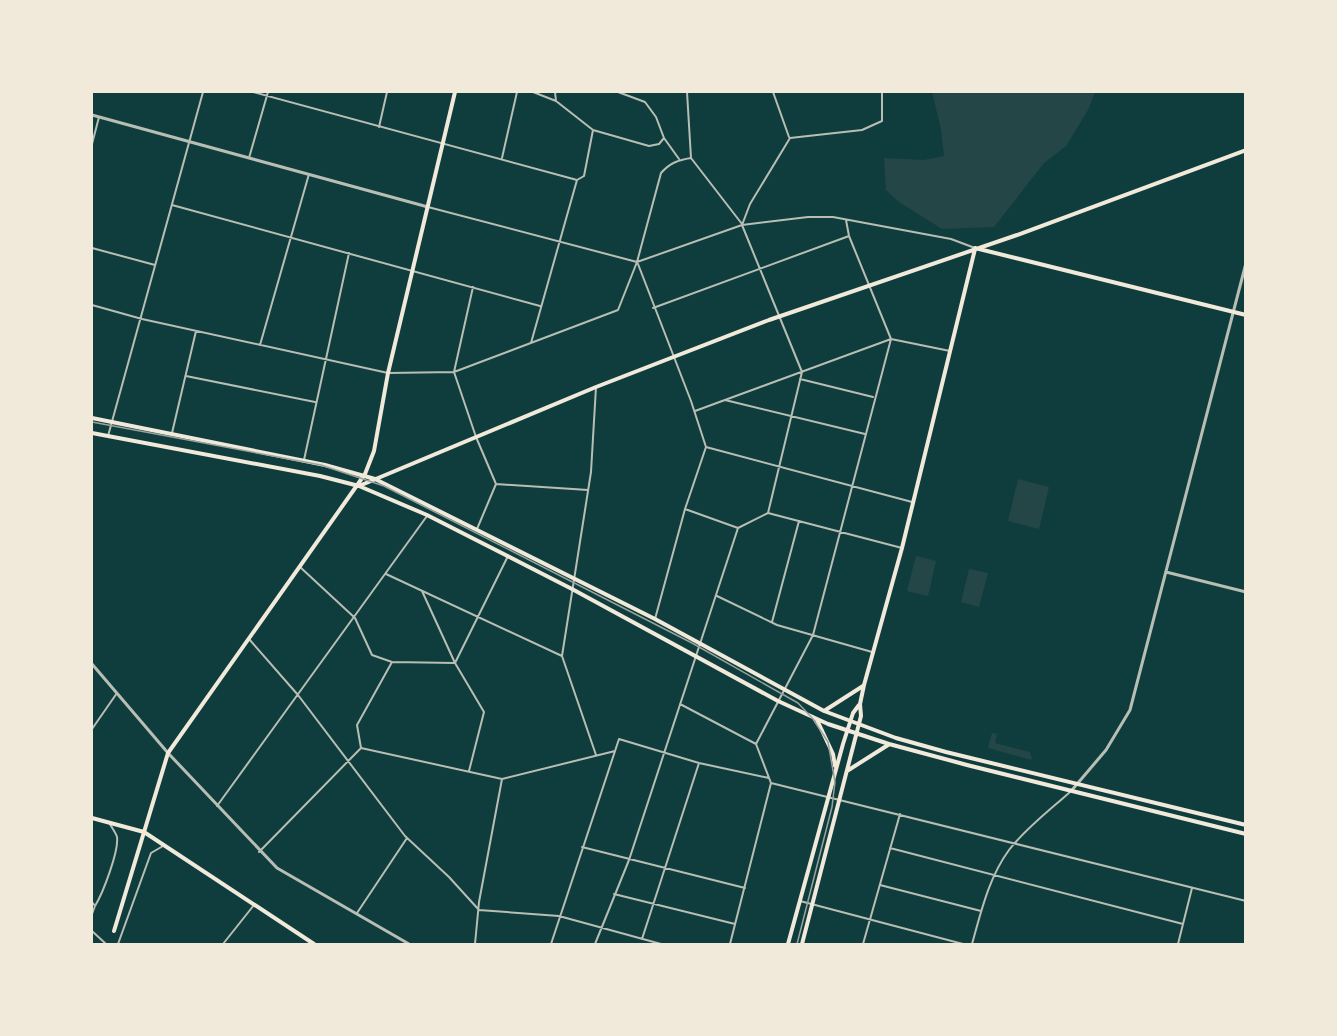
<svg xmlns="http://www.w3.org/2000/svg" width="1337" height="1036" font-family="'Alegreya Sans',sans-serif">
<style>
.green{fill:#244646}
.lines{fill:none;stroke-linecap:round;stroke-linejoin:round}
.minor{stroke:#b8beb3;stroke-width:2}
.tertiary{stroke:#b8beb3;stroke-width:3}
.secondary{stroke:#f1e9da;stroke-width:4}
.rail{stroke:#97a49c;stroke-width:1.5}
</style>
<rect width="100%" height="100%" fill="#0f3d3e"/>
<path class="green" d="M932 92H1095L1088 110 1066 146 1044 163 994 227 942 229 899 202 886 190 884 158 924 160 944 156 941 129Z
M1018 479 1049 487 1039 529 1008 521Z
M916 556 936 561 928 596 907 591Z
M969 569 988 573 979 607 961 602Z
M992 733 997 734 995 743 1030 752 1032 760 988 748Z"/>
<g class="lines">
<path class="minor" d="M253 92 577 180
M533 92 556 101 593 130 649 146 659 144 664 138
M555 92 556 101
M618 92 645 102 656 117 664 138 679 159
M687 92 691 158 742 224
M773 92 789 137
M379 127 387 92
M92 144 99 117
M249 158 268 92
M502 158 517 92
M172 205 540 306
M428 207 637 262
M92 248 155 265
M637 262 742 225 808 217H833L951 239 975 248
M638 264 691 401 706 447 685 509 655 619
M473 287 454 372 476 437 496 484
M92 305 142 319 388 373 454 372 618 310 637 262 661 173C670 163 678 160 691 158
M653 308 849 236
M531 343 577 180 584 176 593 130
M260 345 309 174
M186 376 315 402
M800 379 873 397
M596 387 591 472 562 656 596 755
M725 400 865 434
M695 411 891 339 950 351
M172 433 196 331
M108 436 203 92
M706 447 912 502
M304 460 349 253
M496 484 588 490
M685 509 738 528
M768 513 902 548
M477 529 496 484
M300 567 355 618 372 655 392 662 455 663
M386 574 562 656
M422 591 455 663 484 712 469 771
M717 596 777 625 872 652
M772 622 799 521
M249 639 298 695 405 836 449 877 479 910 559 916 661 944
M455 663 508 556
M680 704 756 744 771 783 1246 901
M92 729 117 693
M756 744 813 635 891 339 849 236 846 220
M361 748 502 779 615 751
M361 748 357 725 392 662
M217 806 427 516
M582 847 745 888
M890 848 1183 924
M259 852 361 748
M880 885 981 911
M614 894 735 924
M800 901 963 944
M92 902 95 906 92 914
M95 906C103 893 119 851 117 837 116 833 112 828 110 824
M357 913 407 838
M92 931 106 944
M642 939 699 763
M118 944 151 853 163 846
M223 944 254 905
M475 944 479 902 502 779
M551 944 619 739 699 763 769 778
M595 944 629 860 738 528 768 513 802 372 742 225 750 204 790 138 862 130 882 121V92
M730 944 771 783
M863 944 900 814
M972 944C981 912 989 877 1009 850 1026 828 1050 810 1070 792
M1178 944 1192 888"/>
<path class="tertiary" d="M1245 92 1246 95
M92 115 428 207
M1166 572 1246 592
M92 664 168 753 277 868 409 944
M1072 790 1106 750 1130 710 1246 263"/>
<path class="secondary" d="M975 248 1246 315
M92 418 325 465 375 479 655 619 824 711 896 738 946 752 1246 825
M92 433 320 476 359 486 427 515 572 589 778 701 828 724 889 744 967 765 1246 834
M359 486 596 387 769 320 1017 235 1246 150
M824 711 863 686
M817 720 833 754 835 766
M847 771 888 745
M92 818 144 832 314 944
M114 931 168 753 365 474 374 451 388 373 455 92
M788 944 843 744 853 713 859 705
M802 944 861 716 860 704 864 685 902 548 975 249"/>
<path class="rail" d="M92 422 321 465 384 486 692 643 798 703 813 719 828 742 835 782 832 807 797 944"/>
</g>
<rect width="1337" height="1036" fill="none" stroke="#f1e9da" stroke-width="186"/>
</svg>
